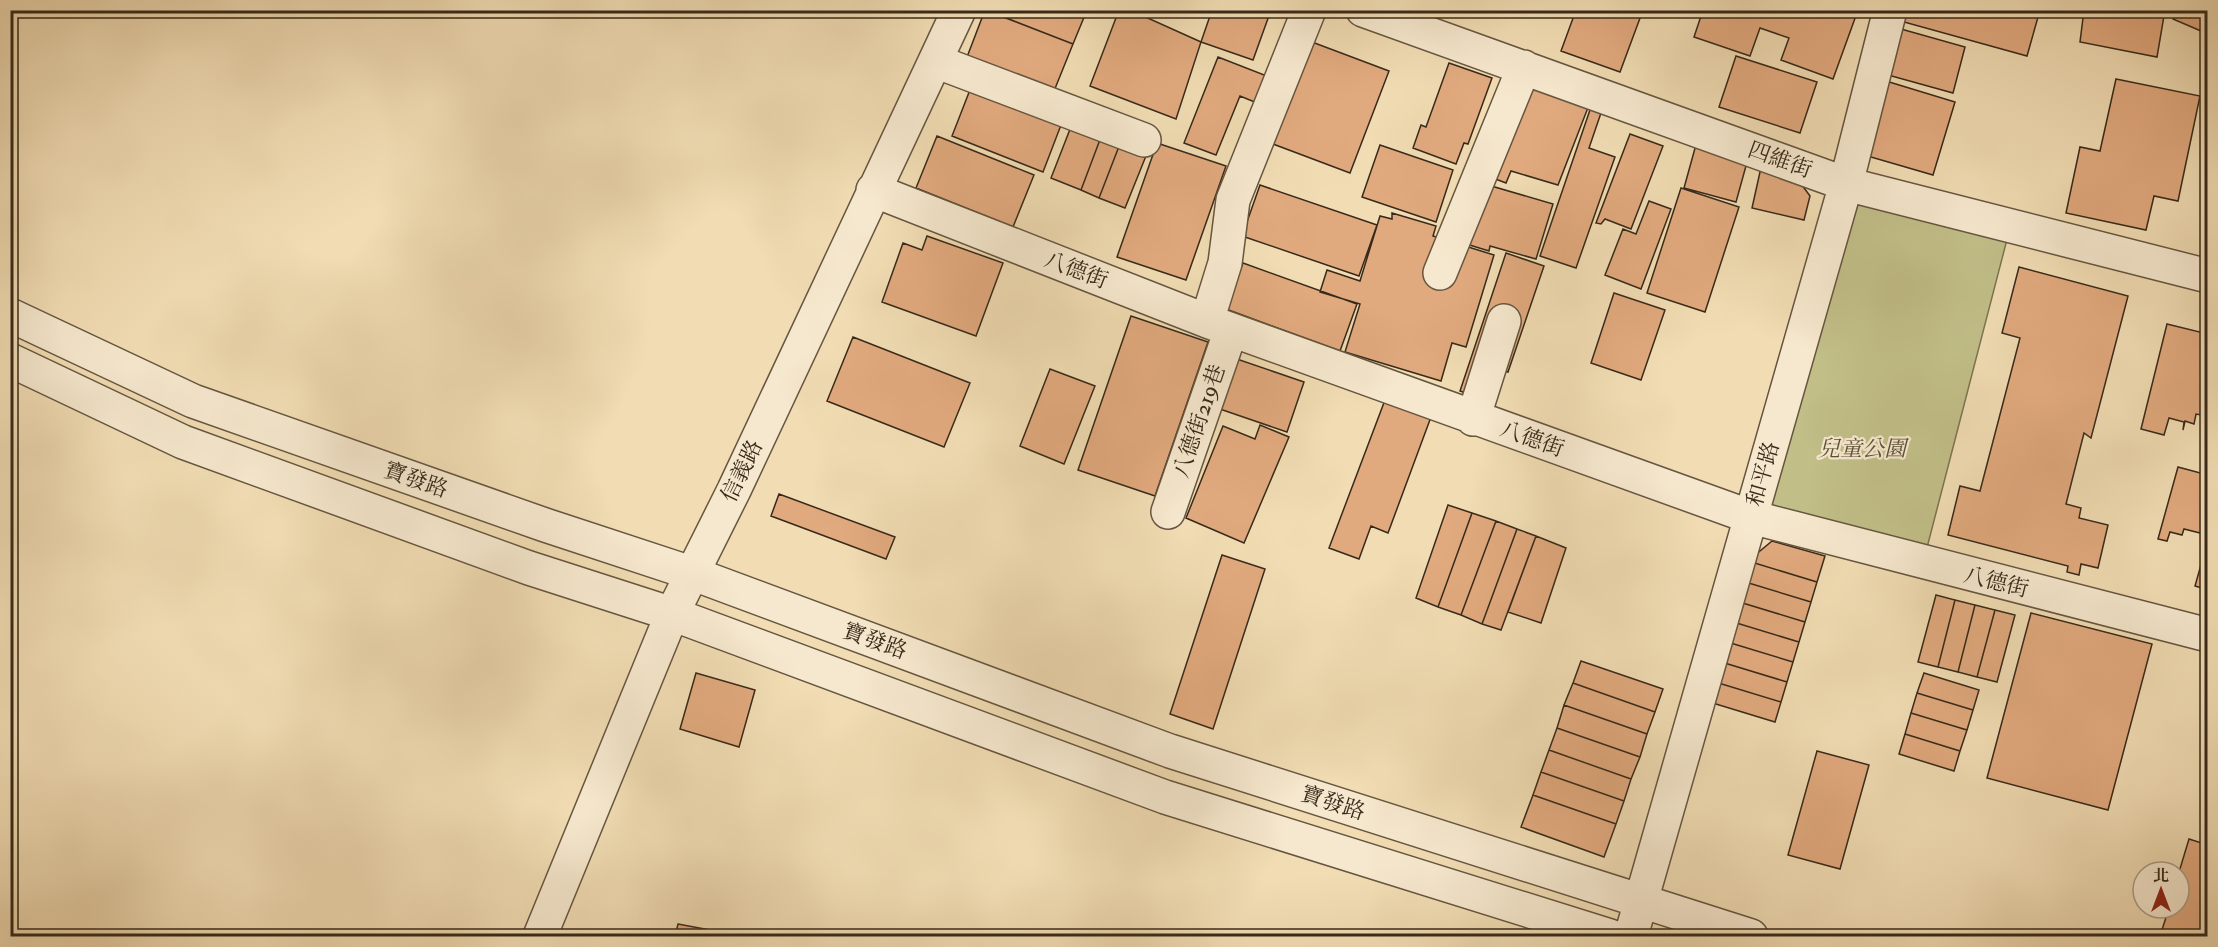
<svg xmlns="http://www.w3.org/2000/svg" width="2218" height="947" font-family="'IM FELL Double Pica','Noto Serif TC',serif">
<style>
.green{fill:#c1be88;stroke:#7c7451;stroke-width:1.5}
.building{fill:#e1a97e;stroke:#372a1a;stroke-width:1.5}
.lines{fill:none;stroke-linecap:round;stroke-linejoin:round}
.minor-casing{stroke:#665640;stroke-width:36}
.minor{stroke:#f6e8ce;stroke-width:33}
.labels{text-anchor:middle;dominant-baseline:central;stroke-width:4.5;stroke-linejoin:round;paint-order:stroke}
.street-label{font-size:22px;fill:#372a1a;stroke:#f6e8ce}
.park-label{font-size:22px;font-style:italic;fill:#5a4f36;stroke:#f6e8ce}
</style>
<rect width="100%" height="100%" fill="#f1dcb3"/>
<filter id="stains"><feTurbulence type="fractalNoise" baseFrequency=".00333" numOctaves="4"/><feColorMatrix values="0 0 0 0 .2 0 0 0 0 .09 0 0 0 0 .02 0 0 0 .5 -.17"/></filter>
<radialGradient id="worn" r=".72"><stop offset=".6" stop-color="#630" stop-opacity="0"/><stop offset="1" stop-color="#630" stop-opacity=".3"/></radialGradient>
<path class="green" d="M1846 184 2011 224 1923 563 1751 517Z"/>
<path class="building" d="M985 10 1073 44 1054 91 967 57Z
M986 10H1087L1073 44Z
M1119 10H1130L1201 42 1176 119 1090 86Z
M1212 10H1271L1253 60 1201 42Z
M1576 10H1643L1620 72 1561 51Z
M1703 10H1858L1833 79 1781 60 1789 38 1760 28 1750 56 1694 37Z
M1907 10H2040L2027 56 1904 22Z
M2084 10H2165L2157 57 2080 42Z
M2174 10H2208V34L2173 19Z
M1901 29 1965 47 1953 93 1888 75Z
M1304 39 1389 71 1350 173 1265 141Z
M1736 56 1817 82 1800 133 1719 107Z
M1218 57 1272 78 1262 105 1240 96 1216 155 1184 143Z
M1449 63 1492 78 1468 144 1464 143 1456 164 1413 148 1421 125 1426 127Z
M1514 76 1589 105 1558 185 1511 171 1506 183 1477 172Z
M975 77 1066 112 1043 172 952 136Z
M2116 79 2200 96 2178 201 2154 196 2146 230 2066 213 2080 147 2100 151Z
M1886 81 1955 102 1933 175 1864 155Z
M1591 107 1602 110 1589 148 1615 157 1576 268 1540 256Z
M1074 119 1104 129 1081 190 1051 178Z
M1104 129 1123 136 1099 198 1081 190Z
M1630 134 1663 146 1631 229 1605 219 1601 224 1596 223Z
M937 136 1034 175 1013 227 916 188Z
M1123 136 1150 146 1125 208 1099 198Z
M1697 141 1749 155 1736 202 1684 188Z
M1157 143 1226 166 1186 280 1117 257Z
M1380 145 1453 170 1436 222 1362 197Z
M1762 163 1790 169 1810 196 1804 220 1752 208Z
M1481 183 1553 204 1536 259 1490 246 1489 251 1463 243Z
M1260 185 1377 225 1359 276 1242 236Z
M1681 188 1739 207 1705 312 1647 293Z
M1649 201 1671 209 1641 289 1605 275 1623 229 1636 234Z
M1392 213 1436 226 1433 236 1494 255 1466 347 1452 343 1441 381 1345 352 1360 304 1320 292 1327 270 1360 281 1380 216 1392 219Z
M927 236 1003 263 976 336 882 302 903 243 922 250Z
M1506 253 1544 266 1508 372 1500 370 1490 401 1460 391Z
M1243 263 1357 304 1340 351 1226 309Z
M2019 267 2128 296 2091 438 2084 433 2066 504 2081 508 2079 518 2108 525 2098 568 2081 564 2079 575 2067 572 2068 566 1948 535 1960 486 1980 491 2020 338 2002 333Z
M1614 293 1665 310 1641 380 1591 363Z
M1131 316 1208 342 1155 496 1078 470Z
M2167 324 2208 334V416L2196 414 2194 424 2185 421 2183 430 2184 422 2169 418 2164 435 2141 429Z
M853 337 970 383 944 447 827 401Z
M1231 357 1304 382 1287 432 1214 407Z
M1050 369 1095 386 1064 464 1020 446Z
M1385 400 1431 417 1388 533 1371 526 1359 559 1329 548Z
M1260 425 1289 437 1244 543 1186 518 1223 426 1255 439Z
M2178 467 2208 475V535L2184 529 2182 535 2170 532 2167 541 2158 539Z
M779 494 895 537 886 559 771 516Z
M1448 505 1472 513 1438 607 1416 598Z
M1472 513 1496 521 1461 615 1438 607Z
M1496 521 1517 529 1482 624 1461 615Z
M1517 529 1536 536 1501 630 1482 624Z
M1536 536 1566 548 1541 623 1508 612Z
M2208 540V590L2195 586Z
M1772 541 1825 556 1817 582 1748 561Z
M1222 555 1265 569 1213 729 1170 714Z
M1748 561 1817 582 1811 602 1742 581Z
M1742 581 1811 602 1805 622 1736 601Z
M1936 595 1955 600 1938 667 1918 662Z
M1955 600 1975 605 1958 672 1938 667Z
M1736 601 1805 622 1799 642 1730 621Z
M1975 605 1995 610 1977 677 1958 672Z
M1995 610 2015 615 1997 682 1977 677Z
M2031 613 2152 644 2108 810 1987 778Z
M1730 621 1799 642 1793 662 1724 641Z
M1724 641 1793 662 1787 682 1718 661Z
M1581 661 1663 689 1655 712 1573 683Z
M1718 661 1787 682 1781 702 1712 681Z
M696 673 755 690 739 747 680 729Z
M1924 673 1979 690 1973 710 1917 693Z
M1712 681 1781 702 1775 722 1706 701Z
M1573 683 1655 712 1647 734 1564 705Z
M1917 693 1973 710 1967 730 1911 713Z
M1564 705 1647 734 1640 757 1557 728Z
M1911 713 1967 730 1960 751 1905 734Z
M1557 728 1640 757 1631 779 1549 750Z
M1905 734 1960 751 1954 771 1899 754Z
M1549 750 1631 779 1624 801 1541 772Z
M1817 751 1869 765 1840 869 1788 855Z
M1541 772 1624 801 1616 824 1533 795Z
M1533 795 1616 824 1604 857 1521 827Z
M2189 839 2208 845V936H2160L2169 908H2179V872Z
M678 924 742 936H675Z"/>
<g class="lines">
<g class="minor-casing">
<path id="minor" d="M1363 10 1846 184 2208 276
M935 61 1144 140
M873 190 1207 321 1751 517 2208 635
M1440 273 1524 67
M10 315 193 401 545 525 691 573 1170 751 1751 936
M1207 321 1225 263 1233 200 1309 10
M10 360 183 442 529 568 672 614 1165 797 1610 936
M1473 419 1504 321
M1168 512 1231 330
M540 936 672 614 734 490 959 10
M1631 936 1846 184 1890 10"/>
</g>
<use href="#minor" class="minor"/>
</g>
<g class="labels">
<g class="street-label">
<text transform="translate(1780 160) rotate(20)">四維街</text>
<text transform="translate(1076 270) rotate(21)">八德街</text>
<text transform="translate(1199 421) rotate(-71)">八德街219巷</text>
<text transform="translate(1532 439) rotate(20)">八德街</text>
<text transform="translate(742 471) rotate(-64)">信義路</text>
<text transform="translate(1763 474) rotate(-74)">和平路</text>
<text transform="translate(416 480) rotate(19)">寶發路</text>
<text transform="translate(1996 582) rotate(14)">八德街</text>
<text transform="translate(875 641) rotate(20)">寶發路</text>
<text transform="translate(1333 803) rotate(18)">寶發路</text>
</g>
<g class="park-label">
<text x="1862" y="449">兒童公園</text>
</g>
</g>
<rect width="2218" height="947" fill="none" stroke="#f1dcb3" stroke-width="36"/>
<rect x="12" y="12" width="2194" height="923" fill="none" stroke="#372a1a" stroke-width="3"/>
<rect x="18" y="18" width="2182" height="911" fill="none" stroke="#372a1a" stroke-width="1.5"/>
<g transform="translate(2161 890)"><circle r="28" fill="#f6e8ce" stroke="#aa9c86" stroke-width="1.5"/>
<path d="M0-4.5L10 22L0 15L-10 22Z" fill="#8f2418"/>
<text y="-9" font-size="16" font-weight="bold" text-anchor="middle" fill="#372a1a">北</text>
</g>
<rect width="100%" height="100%" filter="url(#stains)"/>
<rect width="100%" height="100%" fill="url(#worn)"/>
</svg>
